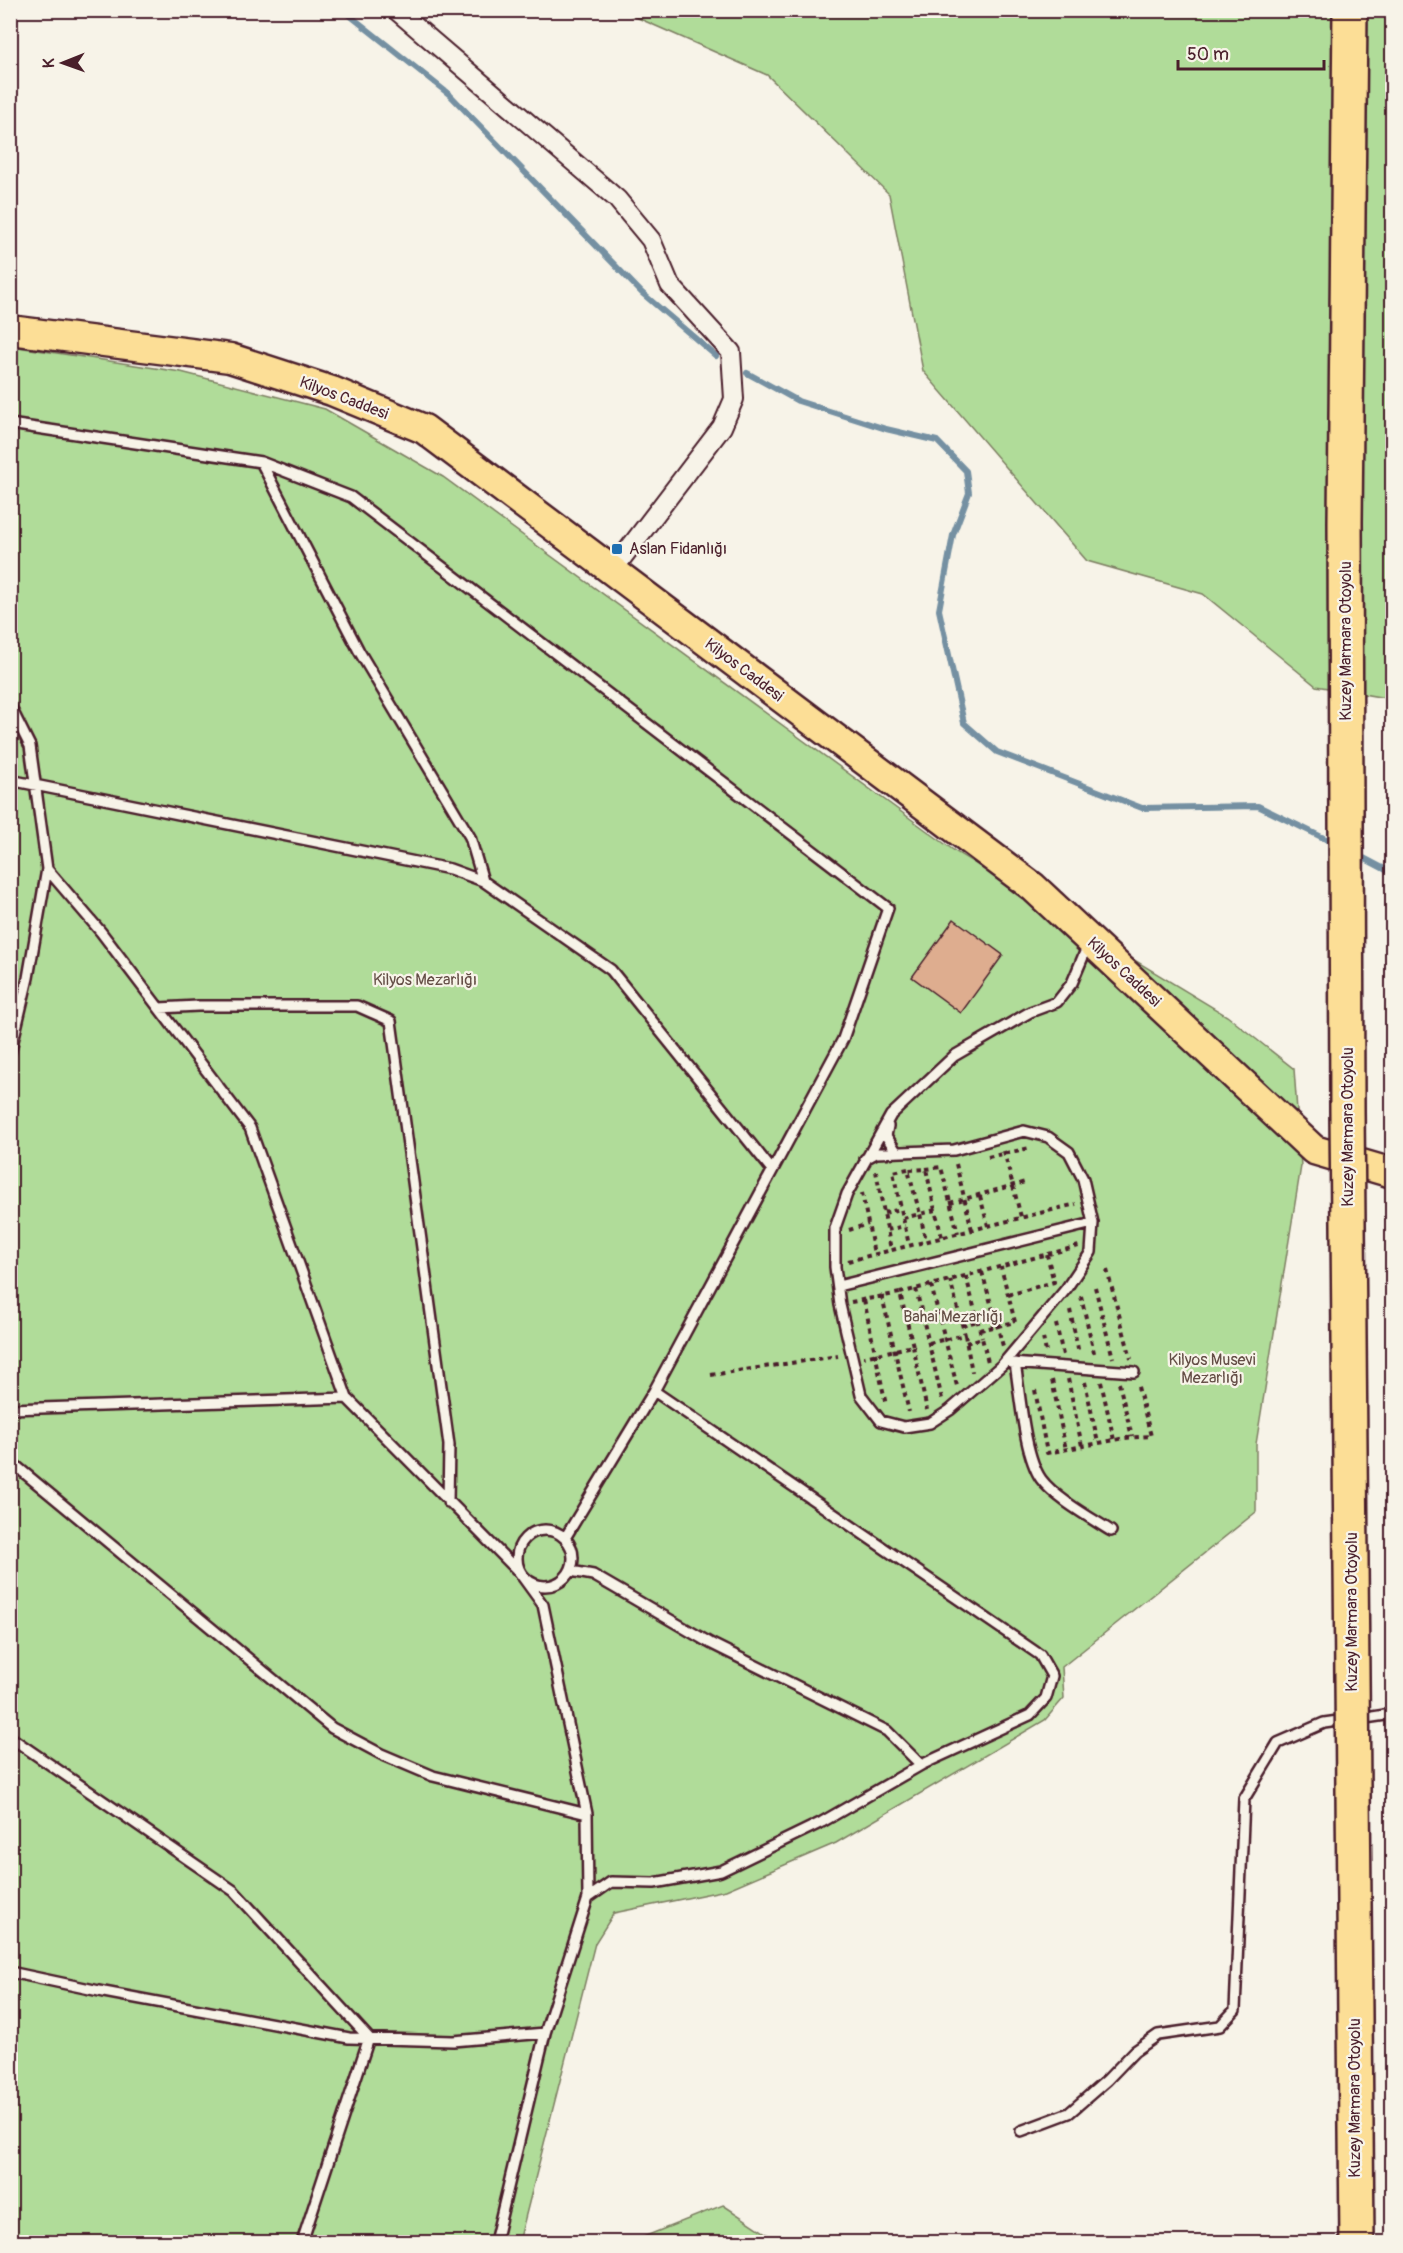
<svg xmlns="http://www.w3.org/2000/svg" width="1403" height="2253" font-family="Pangolin,sans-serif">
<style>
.green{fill:#b0dc99;stroke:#7d7e62;stroke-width:1.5}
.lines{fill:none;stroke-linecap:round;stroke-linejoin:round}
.stream{stroke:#7490a2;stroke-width:6}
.building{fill:#dead8f;stroke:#4a1f2b;stroke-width:1.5}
.lane-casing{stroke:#4a1f2b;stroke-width:14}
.street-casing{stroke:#4a1f2b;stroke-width:22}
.primary-casing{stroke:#4a1f2b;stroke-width:33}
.path{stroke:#4a1f2b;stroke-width:4;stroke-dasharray:4.5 4.5;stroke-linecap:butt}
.lane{stroke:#f7f3e8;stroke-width:9}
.street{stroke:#f7f3e8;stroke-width:18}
.primary{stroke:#fcde96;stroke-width:28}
.highway-bridge-casing{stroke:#4a1f2b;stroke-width:38;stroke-linecap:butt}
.highway-bridge{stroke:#fcde96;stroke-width:33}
.poi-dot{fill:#1f6fb2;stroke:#f7f3e8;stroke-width:2}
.labels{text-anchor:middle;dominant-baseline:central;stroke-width:4.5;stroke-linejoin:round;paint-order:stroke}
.street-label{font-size:16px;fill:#4a1f2b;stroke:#f7f3e8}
.poi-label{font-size:16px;fill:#4a1f2b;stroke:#f7f3e8;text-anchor:start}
.park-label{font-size:16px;fill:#644e46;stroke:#f7f3e8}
</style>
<rect width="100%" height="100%" fill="#f7f3e8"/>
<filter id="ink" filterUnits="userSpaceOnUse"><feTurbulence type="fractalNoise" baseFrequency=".0167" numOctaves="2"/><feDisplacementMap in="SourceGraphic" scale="12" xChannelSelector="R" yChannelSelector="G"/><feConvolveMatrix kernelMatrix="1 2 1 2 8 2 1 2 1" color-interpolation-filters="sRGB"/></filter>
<g filter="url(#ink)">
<path class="green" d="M622 11H1392V699L1316 686 1203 594 1087 561 923 371 889 194 767 75Z
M11 346 181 372 325 409 443 477 956 852 1227 1016 1294 1069 1301 1166 1256 1444V1512L1062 1667 1064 1698 1045 1720 836 1843 726 1890 614 1913 595 1943 519 2242H11Z
M723 2205 779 2242H631Z"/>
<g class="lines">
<path class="stream" d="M343 10 450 95 642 293 716 356
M747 373 798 401 886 429 937 441 966 471 969 493 953 535 939 610 964 723 997 752 1142 808 1258 806 1336 844
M1356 854 1392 873"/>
</g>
<path class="building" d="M954 919 1003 955 961 1013 912 977Z"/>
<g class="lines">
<g class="lane-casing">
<path id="lane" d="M10 424 261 462 351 497 888 908 843 1039 654 1391 565 1538
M261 462 359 651 470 837 483 881
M10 706 30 746 47 869 28 978 10 1054
M10 780 450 869 483 881 611 970 772 1170
M47 869 101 932 250 1128 347 1398 519 1572 543 1605 587 1814 588 1898 545 2033 495 2242
M159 1008 198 1006H357L391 1021 449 1445 448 1502
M888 1126 886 1136 896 1151
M865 1159 876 1153 954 1150 1024 1131 1048 1137 1069 1152 1083 1179 1093 1223 1091 1252 1066 1289 1002 1365 950 1410 930 1423 904 1427 881 1421 861 1395 840 1305 835 1267V1228L847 1194 891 1115 954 1056 1030 1012 1057 1002 1072 983 1088 945
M838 1286 1093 1223
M1011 1363 1134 1372
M1015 1363C1020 1393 1024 1455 1041 1479 1055 1498 1091 1518 1111 1531
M654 1391 1040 1655 1052 1676 1046 1698 1030 1715 921 1765
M10 1409 347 1398
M10 1461 332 1728 381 1754 433 1776 587 1814
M517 1558a28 28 0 1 1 56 0a28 28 0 1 1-56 0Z
M571 1571 593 1575 710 1643 887 1731 921 1765 822 1822 721 1871 654 1883 611 1882 588 1898
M1359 1719 1392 1714
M10 1737 234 1891 369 2038 302 2242
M10 1972 104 1992 349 2038 453 2041 545 2033
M1021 2131 1069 2113 1107 2080 1135 2051 1158 2035 1220 2026 1235 2010 1244 1799 1278 1743 1324 1723 1345 1720"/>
</g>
<g class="street-casing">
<path id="street" d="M396 10 617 199 651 240 670 285 731 352 734 399 722 427 612 571"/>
</g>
<g class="primary-casing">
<path id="primary" d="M10 330 230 358 332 391 424 429 1033 887 1314 1150 1392 1173"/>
</g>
<path class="path" d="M1004 1151 1021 1217
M988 1157 1030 1148
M956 1164 972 1230
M908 1169 893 1172 909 1245
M926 1169 941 1167 958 1233
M876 1171 891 1250
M862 1193 874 1254
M980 1196 988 1226
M950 1203 1025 1182
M935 1210 926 1169 908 1170 920 1214 935 1210 942 1237
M884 1213 901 1209
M903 1218 920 1214 926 1241
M849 1230 868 1224
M887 1230 905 1226
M848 1261 1076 1204
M1107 1270 1131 1359
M982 1272 1003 1346
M966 1276 982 1338
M931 1285 957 1386
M1095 1287 1113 1358
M916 1289 942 1399
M900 1293 1079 1246
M1008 1295 1054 1282 1047 1255
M882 1296 909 1412
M1081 1296 1095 1357
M864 1300 886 1405
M851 1302 900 1293 913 1346 864 1357
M1070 1310 1079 1354
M1056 1324 1063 1355
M962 1325 978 1321
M980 1330 1015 1322 1001 1267
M965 1335 972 1372
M1043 1338 1046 1352
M929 1343 965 1335 950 1280
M966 1343 982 1338 988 1362
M913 1346 927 1410
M711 1375 838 1356
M1068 1379 1082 1446
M1052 1380 1066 1450
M1085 1382 1098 1443
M1101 1382 1114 1440
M1119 1383 1132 1437
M1035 1390 1047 1453 1125 1438 1151 1436 1137 1383"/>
<use href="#lane" class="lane"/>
<use href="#street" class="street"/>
<use href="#primary" class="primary"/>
<g class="highway-bridge-casing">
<path id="highway-bridge" d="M1350 10 1345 522 1347 1111 1357 2242"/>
</g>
<use href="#highway-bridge" class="highway-bridge"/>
</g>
</g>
<rect class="poi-dot" x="611" y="543" width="12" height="12" rx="3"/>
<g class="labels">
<g class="street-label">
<text transform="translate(344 398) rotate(21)">Kilyos Caddesi</text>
<text transform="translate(1346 641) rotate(-90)">Kuzey Marmara Otoyolu</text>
<text transform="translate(744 670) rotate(37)">Kilyos Caddesi</text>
<text transform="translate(1124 972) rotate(43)">Kilyos Caddesi</text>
<text transform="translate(1348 1127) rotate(-90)">Kuzey Marmara Otoyolu</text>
<text transform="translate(1352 1612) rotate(-90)">Kuzey Marmara Otoyolu</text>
<text transform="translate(1355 2098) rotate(-90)">Kuzey Marmara Otoyolu</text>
</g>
<g class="poi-label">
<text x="629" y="549">Aslan Fidanlığı</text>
</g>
<g class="park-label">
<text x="425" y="980">Kilyos Mezarlığı</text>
<text x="953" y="1317">Bahai Mezarlığı</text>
<text x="1212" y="1360">Kilyos Musevi<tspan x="1212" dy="18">Mezarlığı</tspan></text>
</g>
</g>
<rect width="1403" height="2253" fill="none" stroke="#f7f3e8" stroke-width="36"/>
<rect x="18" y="18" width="1367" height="2217" fill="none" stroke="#4a1f2b" stroke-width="2" filter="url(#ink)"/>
<g transform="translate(63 63) rotate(269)" stroke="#f7f3e8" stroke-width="4.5" paint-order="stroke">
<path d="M0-4.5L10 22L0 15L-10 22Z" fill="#4a1f2b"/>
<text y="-9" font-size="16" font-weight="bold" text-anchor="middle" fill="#4a1f2b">K</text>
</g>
<path d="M1178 60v9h146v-9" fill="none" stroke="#4a1f2b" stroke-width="3"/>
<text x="1187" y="60" font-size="18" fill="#4a1f2b" stroke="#f7f3e8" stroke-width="4.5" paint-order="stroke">50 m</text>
</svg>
